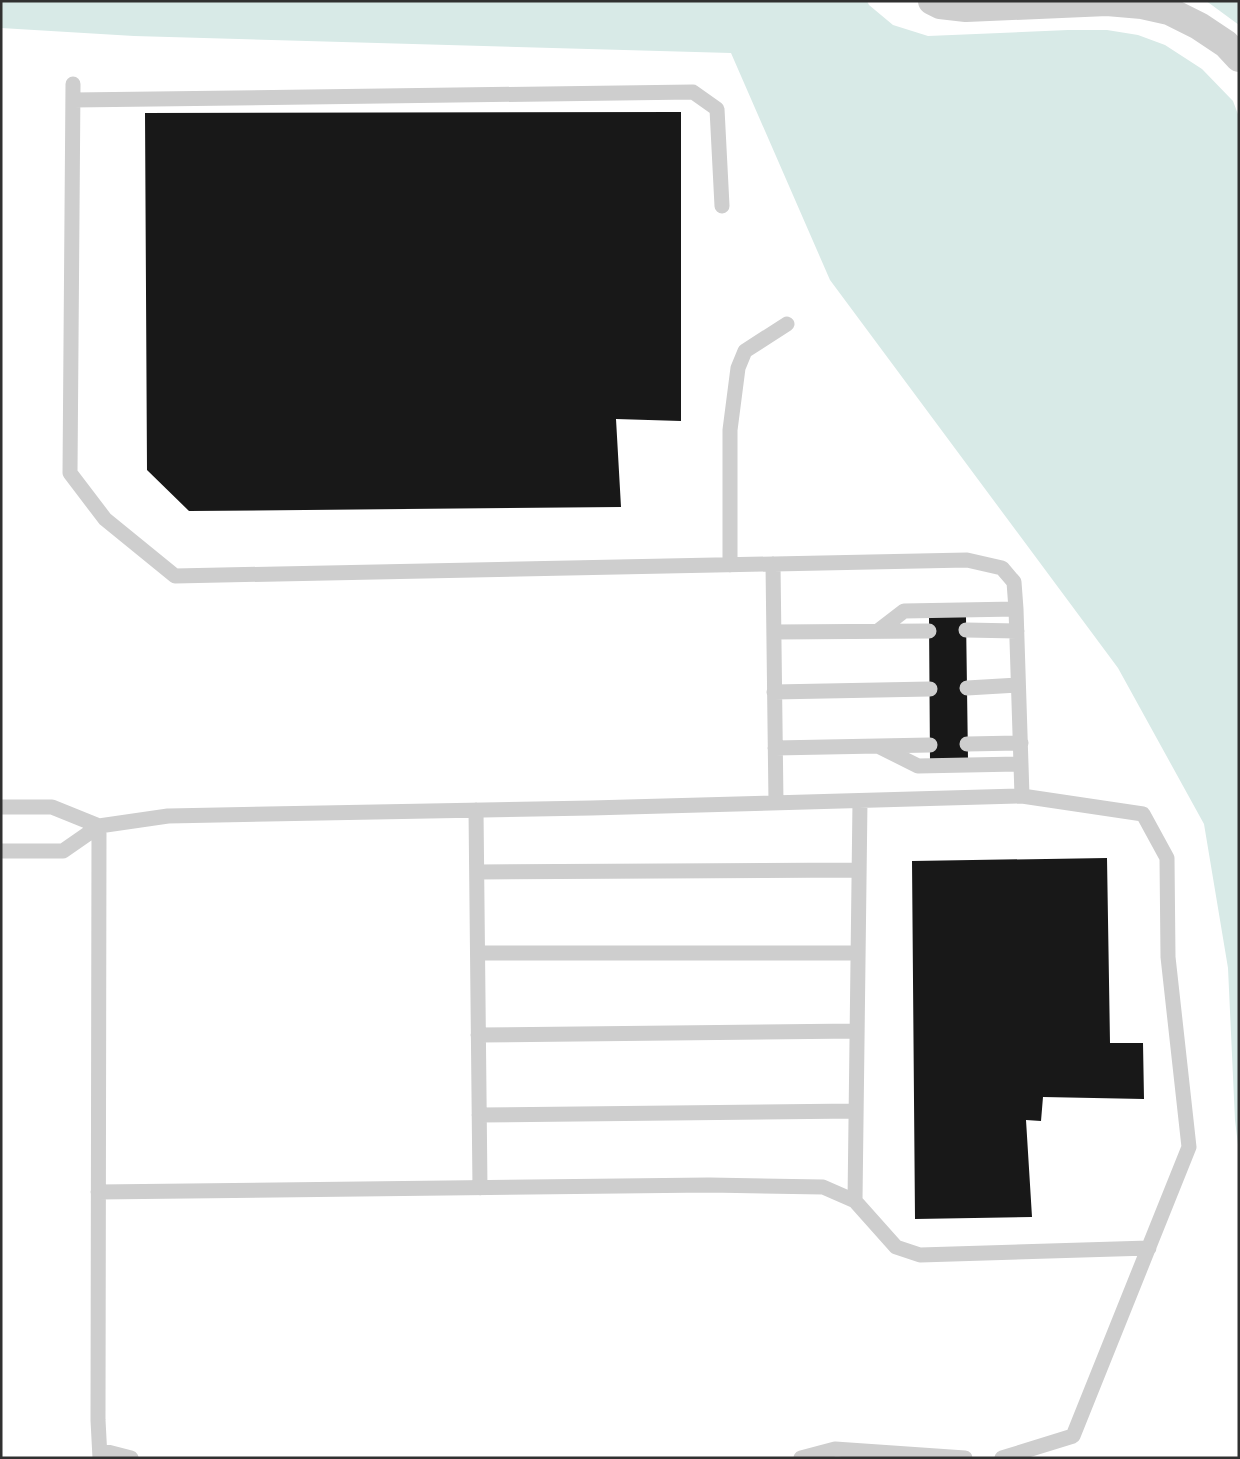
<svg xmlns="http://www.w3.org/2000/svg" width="1240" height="1459" font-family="'Work Sans',sans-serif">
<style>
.green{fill:#d8eae7}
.building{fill:#181818}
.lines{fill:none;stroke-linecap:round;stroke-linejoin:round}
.lane{stroke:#cecece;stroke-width:15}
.street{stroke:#cecece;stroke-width:28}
</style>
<rect width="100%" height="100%" fill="#fff"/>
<path class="green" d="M1 1H867L869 5 893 25 928 36 1068 30H1107L1138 35 1165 45 1202 69 1233 101 1239 117V1153L1235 1120 1228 968 1204 824 1118 668 830 280 731 53 134 36 1 28Z
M1206 1H1239V25L1209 3Z"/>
<path class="building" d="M681 112V421L616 419 621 507 189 511 147 470 145 113Z
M929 617H966L968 760 930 761Z
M1107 858 1110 1043H1143L1144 1099 1043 1097 1041 1121 1026 1120 1032 1217 915 1219 912 861Z"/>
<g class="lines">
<path class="lane" d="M73 84 70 473 105 519 175 576 967 560 1002 568 1014 582 1016 609 1022 796
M73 100 693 92 717 109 722 206
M773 564 776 803
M730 565V430L738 368 745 351 787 324
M966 630 1017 631
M878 631 904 611 1016 609
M774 632 929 631
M967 688 1018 685
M774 692 930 689
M967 744 1021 743
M880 747 918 766 1021 764
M775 748 930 745
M1 807H52L99 826
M476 810 480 1188
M99 826 98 1420 100 1458
M1 851H63L99 826 168 816 591 808 1022 796 1143 814 1167 858 1168 957 1189 1147 1073 1436 1002 1458
M477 872 859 870
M478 953H858
M478 1035 857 1031
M479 1115 856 1111
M98 1192 709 1185 823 1187 855 1201 896 1247 920 1255 1149 1248
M855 1201 860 801
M100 1450 131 1458
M801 1458 835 1449 965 1458"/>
<path class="street" d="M932 1 940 5 966 8 1107 2 1142 5 1169 11 1199 26 1226 44 1239 58"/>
</g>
<rect width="1240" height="1459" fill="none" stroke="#313131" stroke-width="5"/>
</svg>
